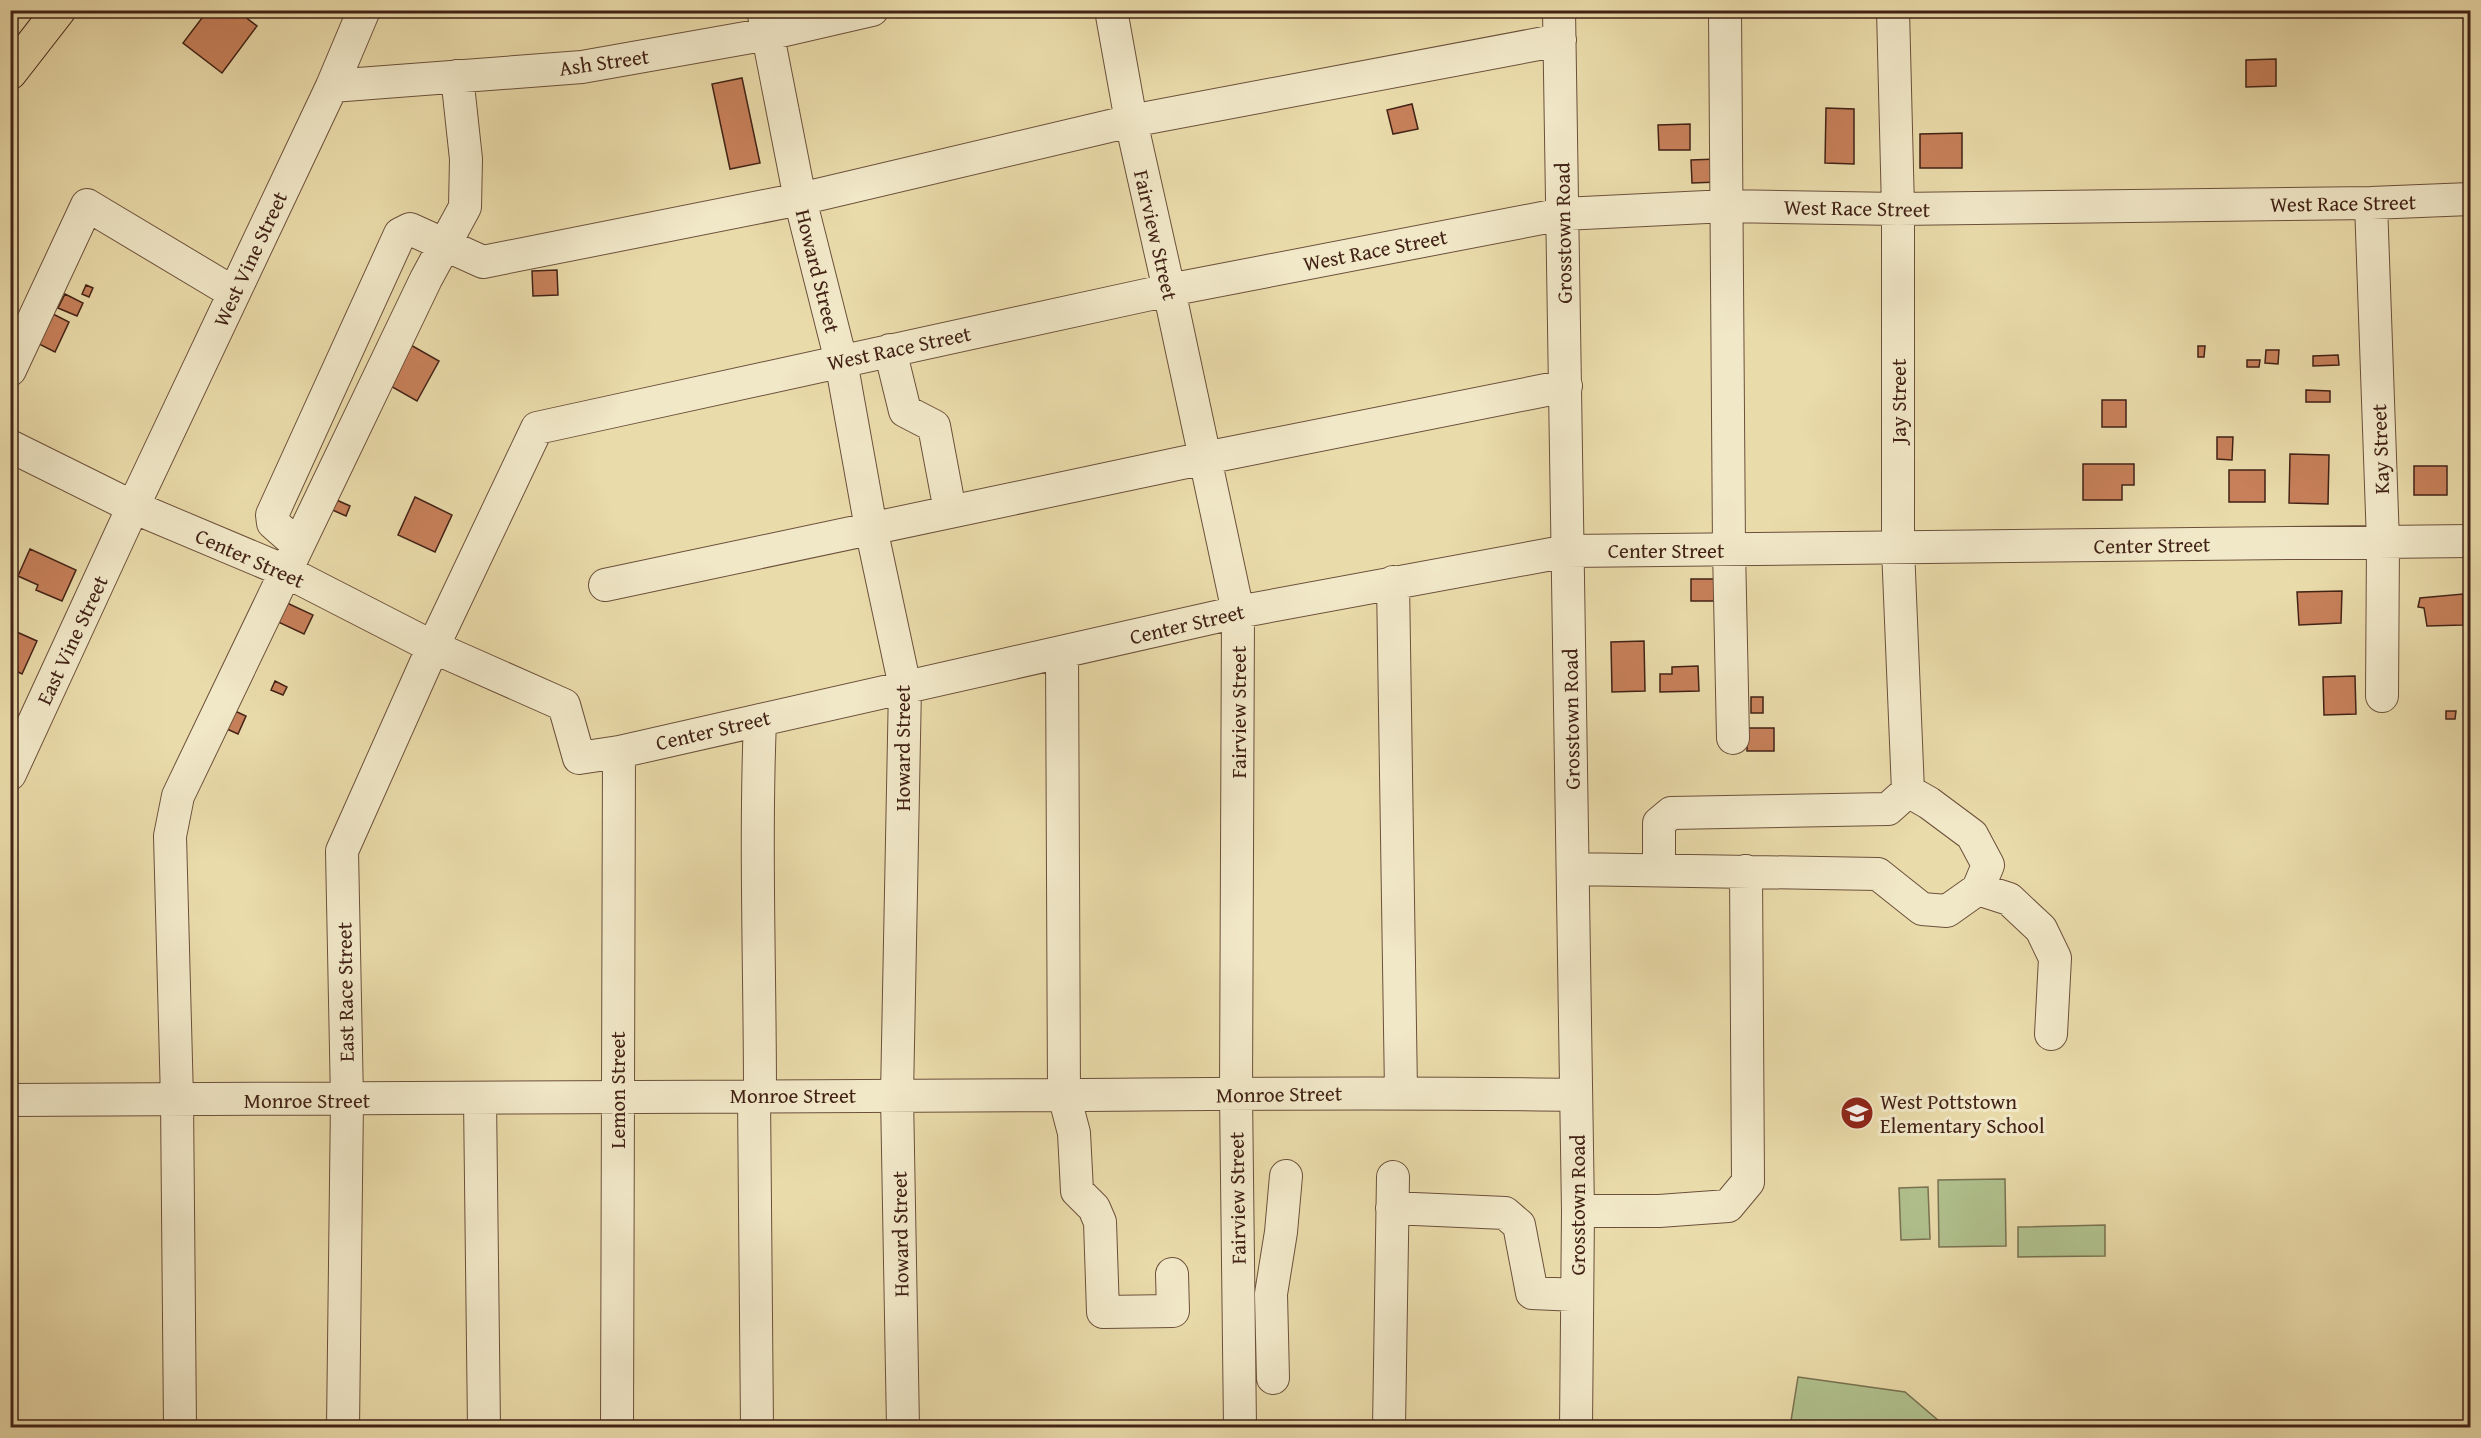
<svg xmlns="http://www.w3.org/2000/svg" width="2481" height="1438" font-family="'Gentium Book Plus',serif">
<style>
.green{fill:#b0c18e;stroke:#797252;stroke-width:1.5}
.building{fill:#c7805a;stroke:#422216;stroke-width:1.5}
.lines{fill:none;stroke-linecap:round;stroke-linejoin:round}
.minor-casing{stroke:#6c503b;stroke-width:34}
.major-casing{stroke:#422216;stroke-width:35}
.minor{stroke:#f1e8c8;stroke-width:32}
.major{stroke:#eadbaa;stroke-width:33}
.labels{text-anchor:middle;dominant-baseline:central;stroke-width:6;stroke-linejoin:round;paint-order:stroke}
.street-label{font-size:21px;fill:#422216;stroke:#f1e8c8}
.poi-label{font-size:21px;fill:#422216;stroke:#f1e8c8;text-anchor:start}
</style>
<rect width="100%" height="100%" fill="#eadbaa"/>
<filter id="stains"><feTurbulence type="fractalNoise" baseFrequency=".00333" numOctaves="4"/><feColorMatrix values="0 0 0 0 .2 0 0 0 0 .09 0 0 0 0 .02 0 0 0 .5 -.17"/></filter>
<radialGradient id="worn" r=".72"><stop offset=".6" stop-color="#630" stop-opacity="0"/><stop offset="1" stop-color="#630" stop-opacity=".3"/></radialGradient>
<path class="green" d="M2005 1179 2006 1246 1939 1247 1938 1180Z
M1928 1187 1930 1239 1901 1240 1899 1188Z
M2105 1225V1256L2018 1257V1227Z
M1798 1377 1905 1392 1946 1427H1790Z"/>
<path class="building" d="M208 10H236L257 26 222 73 183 43Z
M2276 59V86L2246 87V60Z
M742 78 760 163 730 169 712 84Z
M1412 104 1418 129 1393 134 1387 110Z
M1826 108 1854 109V164L1825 163Z
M1690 124V150H1659L1658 125Z
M1962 133V168H1920V134Z
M1717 159 1718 182 1692 183 1691 160Z
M557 270 558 295 533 296 532 271Z
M86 285 93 288 89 297 82 294Z
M65 294 83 303 77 316 58 308Z
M53 314 69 322 55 352 39 344Z
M409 344 439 361 417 401 387 384Z
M2198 346H2205L2204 357H2198Z
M2266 350H2279L2278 364 2265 363Z
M2338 355 2339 365 2313 366V356Z
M2247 360H2260L2259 367H2247Z
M2306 390 2330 391V402H2306Z
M2102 400H2126V427H2102Z
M2217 437H2233L2232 460 2217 459Z
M2290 454 2329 455 2328 504 2289 503Z
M2083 464H2134V485H2122V500H2083Z
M2414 466H2447V495H2414Z
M2229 470H2265V502H2229Z
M415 497 452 515 435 552 398 535Z
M332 498 350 506 346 516 328 508Z
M30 549 76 570 62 601 36 590 38 585 18 576Z
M1691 579H1718L1719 601H1691Z
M2342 591 2341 623 2299 625 2297 592Z
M2463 594V625L2427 626 2424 608 2418 607 2420 598Z
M285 602 313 615 304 634 276 621Z
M10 629 37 641 22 674 10 668Z
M1644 641 1645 691 1612 692 1611 642Z
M1698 666 1699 691 1660 692V674H1672V667Z
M2355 676 2356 714 2324 715 2323 677Z
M275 681 287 687 283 695 271 690Z
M1751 697H1763V713H1751Z
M235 711 246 716 238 734 227 729Z
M2446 711H2456L2455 719H2446Z
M1747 728H1774V751H1747Z"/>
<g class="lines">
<g class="minor-casing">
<path id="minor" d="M763 10 800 199 841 361 871 528 905 687 897 1095 903 1428
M1111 10 1131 121 1169 290 1238 612 1236 1094 1240 1428
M1559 10 1578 1211 1576 1428
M1725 10 1729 549 1733 738
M1893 10 1898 209V548L1908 791
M332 86 582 67 768 34 872 10
M2371 203 2383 542 2382 696
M890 350 905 411 934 426 950 511
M10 370 87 205 234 293
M10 446 133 507 285 571 433 647 564 705 579 758 619 752 1238 612 1568 551 2470 541
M298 545 273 523 272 515 400 234 410 229 483 262 800 199 1131 121 1560 40
M1393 582 1401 1092
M605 585 1205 458 1566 386
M1062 652 1064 1095 1074 1133 1077 1191 1094 1208 1100 1222 1103 1312 1173 1311 1172 1274
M760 720C755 845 760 970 760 1095
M10 774 133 507 332 86 364 10
M1573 869 1878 874 1922 909 1947 911 1978 889 1988 865 1972 835 1929 803 1908 791
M1659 869V823L1671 813 1888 809 1908 791
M1978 889 2009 899 2041 929 2055 958 2051 1034
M754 1096 757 1428
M480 1098 484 1428
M10 1100C359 1098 708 1096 1057 1095 1230 1094 1403 1092 1576 1095
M1392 1208 1505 1213 1519 1225 1532 1293 1577 1295
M1578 1211H1659L1728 1206 1748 1182 1746 871
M1273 1378 1271 1294 1281 1232 1286 1176
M180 1428 177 1099 170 836 178 796 426 279 465 207 466 159 457 76
M343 1428 347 1100 342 851 433 647 537 428 1169 290 1563 214 1727 206 1898 209 2371 203 2470 199
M617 1428 619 752
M1389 1428 1393 1177"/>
</g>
<g class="major-casing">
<path id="major" d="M10 73 59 10"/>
</g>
<use href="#minor" class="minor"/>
<use href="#major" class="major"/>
</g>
<defs>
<g id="school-disc" transform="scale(1.725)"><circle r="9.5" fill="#8f2418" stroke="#f1e8c8"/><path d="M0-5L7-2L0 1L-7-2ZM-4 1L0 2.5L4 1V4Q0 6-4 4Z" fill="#fff"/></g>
</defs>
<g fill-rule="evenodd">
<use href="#school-disc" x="1857" y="1113"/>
</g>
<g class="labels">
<g class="street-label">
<text transform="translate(604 62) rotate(-8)">Ash Street</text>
<text transform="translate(2343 203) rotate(-1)">West Race Street</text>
<text transform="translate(1857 208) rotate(1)">West Race Street</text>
<text transform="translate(1563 233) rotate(-91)">Grosstown Road</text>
<text transform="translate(1156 235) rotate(77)">Fairview Street</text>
<text transform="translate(1375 250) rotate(-11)">West Race Street</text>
<text transform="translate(250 259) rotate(-65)">West Vine Street</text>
<text transform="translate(818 271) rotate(76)">Howard Street</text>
<text transform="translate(899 348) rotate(-12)">West Race Street</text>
<text transform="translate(1898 401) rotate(-90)">Jay Street</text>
<text transform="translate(2380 449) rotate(-92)">Kay Street</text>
<text transform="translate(2152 545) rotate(-1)">Center Street</text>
<text x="1666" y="550">Center Street</text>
<text transform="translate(250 558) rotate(24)">Center Street</text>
<text transform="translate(1187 624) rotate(-13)">Center Street</text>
<text transform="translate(72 640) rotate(-65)">East Vine Street</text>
<text transform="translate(1238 712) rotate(-90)">Fairview Street</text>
<text transform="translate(1571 719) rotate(-91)">Grosstown Road</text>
<text transform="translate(713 730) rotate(-13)">Center Street</text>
<text transform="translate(902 748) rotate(-90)">Howard Street</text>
<text transform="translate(345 992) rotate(-91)">East Race Street</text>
<text transform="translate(617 1090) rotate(-90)">Lemon Street</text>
<text transform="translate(1279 1094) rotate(-1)">Monroe Street</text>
<text x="793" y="1095">Monroe Street</text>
<text x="307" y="1100">Monroe Street</text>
<text transform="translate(1237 1198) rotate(-91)">Fairview Street</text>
<text transform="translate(1577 1205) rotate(-90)">Grosstown Road</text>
<text transform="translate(900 1234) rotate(-91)">Howard Street</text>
</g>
<g class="poi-label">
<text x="1880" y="1101">West Pottstown<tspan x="1880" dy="24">Elementary School</tspan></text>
</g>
</g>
<rect width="2481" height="1438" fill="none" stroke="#eadbaa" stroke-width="36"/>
<rect x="12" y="12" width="2457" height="1414" fill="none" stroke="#422216" stroke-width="3"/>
<rect x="18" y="18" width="2445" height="1402" fill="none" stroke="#422216" stroke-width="1.5"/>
<rect width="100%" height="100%" filter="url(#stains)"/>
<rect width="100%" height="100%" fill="url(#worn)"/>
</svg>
